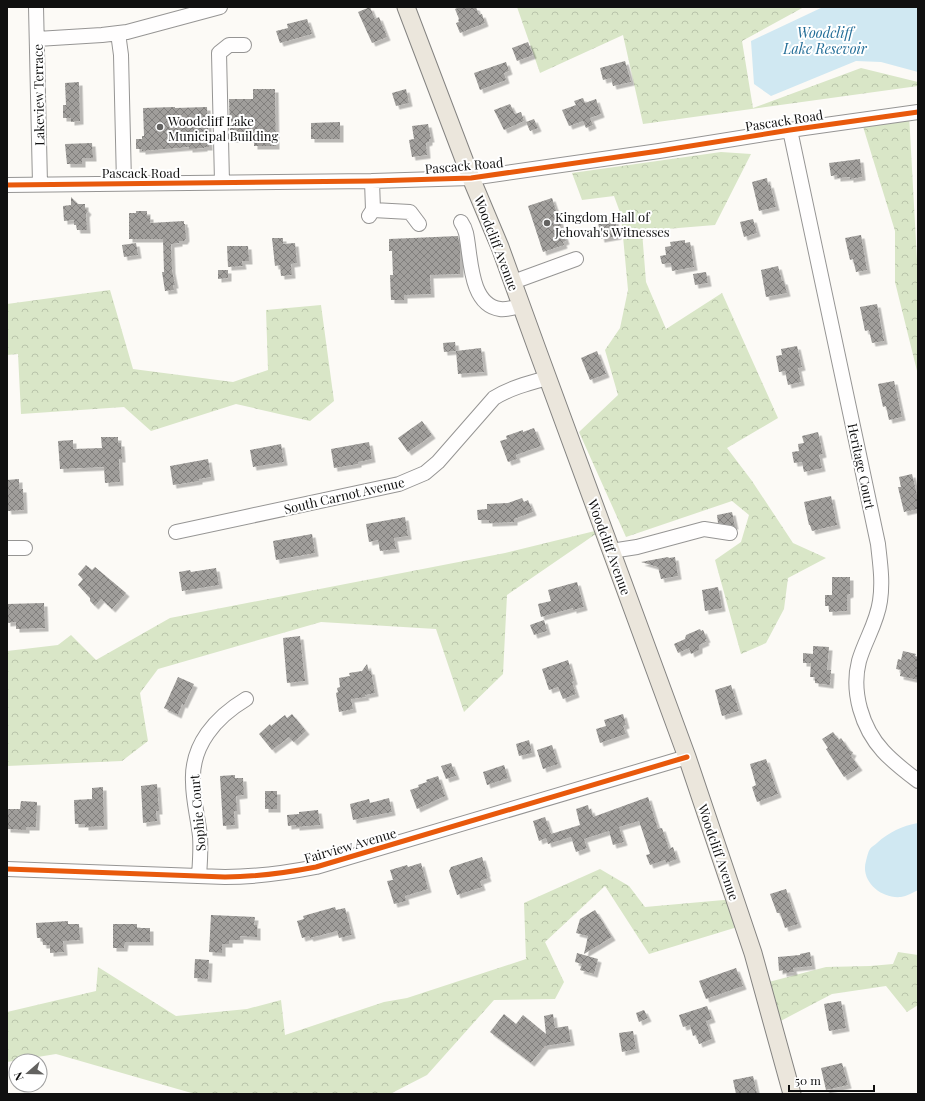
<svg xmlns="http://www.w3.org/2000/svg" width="925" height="1101" font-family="'Playfair Display',serif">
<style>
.forest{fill:url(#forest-crowns)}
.water{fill:#d0e8f2}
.building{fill:url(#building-cross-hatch);filter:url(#shadow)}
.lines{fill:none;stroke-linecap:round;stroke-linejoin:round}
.minor-casing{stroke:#969594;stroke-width:16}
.major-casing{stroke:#848381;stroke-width:19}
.minor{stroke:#fffefe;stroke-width:14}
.major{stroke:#ebe6dc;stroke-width:17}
.cycleway-casing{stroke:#fff;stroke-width:8}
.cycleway{stroke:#e8590c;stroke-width:5}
.poi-dot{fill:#636260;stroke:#fff;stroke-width:1.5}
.labels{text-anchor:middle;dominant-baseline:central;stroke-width:4;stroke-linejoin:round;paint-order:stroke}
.street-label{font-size:13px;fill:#101010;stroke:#fff}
.poi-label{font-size:13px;fill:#101010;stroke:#fff;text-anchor:start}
.water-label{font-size:14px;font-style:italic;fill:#236d97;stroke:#fff}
</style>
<defs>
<pattern id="forest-crowns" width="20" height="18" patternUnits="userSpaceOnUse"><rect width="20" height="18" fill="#d9e6c7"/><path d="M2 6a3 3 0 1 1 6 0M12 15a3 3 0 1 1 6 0" fill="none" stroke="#b9c4aa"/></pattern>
<pattern id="building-cross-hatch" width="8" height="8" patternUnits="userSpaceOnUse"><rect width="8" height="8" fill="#a09e9b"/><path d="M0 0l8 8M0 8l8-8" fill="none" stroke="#817f7d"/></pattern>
<filter id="shadow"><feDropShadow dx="3.5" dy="3.5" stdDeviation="0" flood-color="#0004"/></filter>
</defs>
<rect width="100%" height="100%" fill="#fcfaf6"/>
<path class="forest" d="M517 7H804L742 41 753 108 861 68 918 82V86L643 124 623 35 540 73Z
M909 114 918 278V375L895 282V231L861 120Z
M721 152 751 154 715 225 642 231 646 282 666 329 722 293 778 418 727 448 752 481 793 543 826 558 788 578 784 609 766 643 741 654 715 560 741 542 749 515 732 501 626 537 579 432 618 395 605 350 620 328 628 290 621 215 614 196 582 200 572 173Z
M110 290 133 369 233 382 268 370 266 310 321 305 334 401 310 421 236 404 151 431 124 407 21 414 18 354 7 355V304Z
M603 529 507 595 503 674 464 712 436 629 321 622 158 669 140 693 148 741 122 761 7 766V651L58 645 71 635 96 660 170 618 505 553Z
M600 869 629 886 645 907 735 899 744 925 649 954 605 886 545 942 564 982 555 999 494 1000 427 1075 390 1094H195L56 1054 7 1062V1012L96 991 98 967 176 1016 247 1009 281 1000 285 1035 384 1002 407 998 526 959 524 903Z
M898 952 918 955V1005L907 1012 886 986 832 994 773 1025 761 984 826 967 870 966 893 964Z"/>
<path class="water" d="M823 7H918V72L881 62 856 61 771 96 754 84 751 41Z
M918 823V890C912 893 907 896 901 897 881 899 860 881 866 861 867 857 868 852 870 849 871 847 875 845 877 843 889 832 902 826 918 823Z"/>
<path class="building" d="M370 7 375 19 379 17 387 37 372 43 358 12Z
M460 7H476L479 15 482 14 485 23 460 33 456 23 459 22 458 20 459 19 455 9Z
M307 19 312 34 280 43 276 31 288 28 287 24Z
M528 42 533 55 517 61 512 48Z
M625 61 631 82 613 86 611 78 603 80 600 68Z
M506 62 509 71 504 73 506 80 480 90 474 73Z
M79 82 80 121 71 122V118H63V105H66L65 83Z
M253 89H275L276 146H254V139H230L229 99H253Z
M406 89 409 103 396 106 392 93Z
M583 98 585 103 596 99 601 114 590 118 593 125 586 128 583 121 569 126 562 110 576 105 574 101Z
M510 104 515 114 521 112 524 121 504 130 494 110Z
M175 107V108L207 107 209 147H204V148L189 149V147L142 151V149H136V139H142V136H144L143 108Z
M534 119 538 128 530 131 526 122Z
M340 122V139H311V123Z
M428 124 431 139H429V142L426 143 427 155 412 157 409 140 414 139 412 126Z
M92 143 93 158H82V164H67L65 144Z
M860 159 862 177 850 179V177L837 178V175L831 176 829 163Z
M767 178 768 185 770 184 776 207 759 211 752 182Z
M71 197 78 204H85V208L88 211 86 214 87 230H77L76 225H74V220L64 221 63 206 71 205Z
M552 198 566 241 563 242 564 245 543 252 528 206Z
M136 211H147V216H150V223L184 221V224H185L186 238 184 241H179V243L171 244 172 270 175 285H173L174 290 165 291 162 272H164L163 239H129V213H136Z
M753 219 757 233 744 237 740 222Z
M615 220 618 236 601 239 598 222Z
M861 235 867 270 856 272 853 259 850 260 845 238Z
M458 236 460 246V274L430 275 431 294 404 295V300H391L390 275H393L392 251H389V239Z
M272 238H283V244L295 243 297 263 291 264 292 275 281 276 280 265 275 266Z
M685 240V243L690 242 694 267 672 271 671 263 662 264 660 256 666 255 665 247 671 246 670 242Z
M136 243 138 255 124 257 122 245Z
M227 246H248L249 261H242L243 266 228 267Z
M778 266 782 281H784L787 293 766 297 761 270Z
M218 270H228V278L218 279Z
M706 272 708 283 695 285 693 274Z
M877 304 884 341 872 343 869 330 865 331 860 307Z
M455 342 456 351 444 352 443 343Z
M797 346 802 367 798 368 801 382 788 385 785 371 779 372 776 356 782 355 781 349Z
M481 348 484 372 458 374 456 351Z
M597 351 606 374 590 380 581 358Z
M894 381 902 417 889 420 886 406 883 407 878 384Z
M422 421 432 435 408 452 398 438Z
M534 428 541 446 516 455 517 459 508 462 500 441 507 439 506 436 523 430V432Z
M818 432 823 454 819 455 822 468 804 472 802 462 794 463 792 452 799 451 798 444 804 443 802 436Z
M101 437H118V443H121L122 459H119L120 482 105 483 104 467 60 469 58 441 73 440V449L102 448Z
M369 442 372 459 358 462V464L334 468 331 449Z
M281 444 284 462 253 467 250 450Z
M208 459 211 477 199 479V481L173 485 170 466Z
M912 474 918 499V509L904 512 898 487H901L899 477Z
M19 479V489H23L24 510 8 511 7 506V480Z
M831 496 837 525 812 531 810 525H809L804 502Z
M522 498 524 502 528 500 533 512 514 519V522L489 523V520H478L477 510 487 509V504L508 503Z
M732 512 735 526 718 523 717 515Z
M405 517 408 536 394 538 396 549 380 551 378 540 369 542 366 524Z
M312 534 315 553 276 560 273 541Z
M668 557 669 558 675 557 678 576 661 579 658 567 641 562Z
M86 565 92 570 95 567 126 593 112 609 101 599 95 606 90 601V598L78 585 83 579 78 574Z
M216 568 219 585 182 591 179 572 190 570 191 572Z
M832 577H850V594L847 595V611L829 612V606H825V595H832Z
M577 582 584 607 573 610V608L541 617 538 604 551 601 548 590Z
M718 587 722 608 705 611 702 590Z
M44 603 45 628 16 629V622L7 623V604Z
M544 620 547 631 534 635 530 625Z
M700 629 701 631 703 630 707 639 705 640 706 642 699 645V650L691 654 689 648 678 653 674 644 685 639 686 635Z
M300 636 305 681 287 683 283 638Z
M813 646 829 647 827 670H831L830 685 815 683V677H810L811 663H803V653L813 654Z
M903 651 916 654 915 656 918 657V680L900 676 901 670 896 669 898 659 901 660Z
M568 660 574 681 572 682 576 694 563 699 558 687 549 690 542 669Z
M367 664 369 671H371L375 693 365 695 366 697 351 699 353 709 339 712 336 693 338 692 337 688 340 687 339 678 350 676 349 673 362 671Z
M178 677 194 684 184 705 182 704 178 715 164 708Z
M731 685 739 711 722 716 715 690Z
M292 714 306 731 294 742 289 737 272 750 259 734 270 724 271 726 285 715 287 718Z
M623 714 626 725 623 726 626 734 600 743 596 729 606 726 604 720Z
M833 732 839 740 841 738 850 751 853 752 851 756 859 767 844 777 826 749 828 748 822 739Z
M529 740 532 753 519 756 516 744Z
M552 745 558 764 543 769 537 750Z
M766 759 778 794 757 802 752 787 756 785 750 764Z
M451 763 456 776 446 779 441 766Z
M504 765 508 778 487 785 483 772Z
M235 775V778H243L244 795 236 796 237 811H234L235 825 223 826 220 776Z
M438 776 445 796 417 809 410 790 419 787 418 785 427 782 426 780Z
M157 784 159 811H156L157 821 143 823 141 786Z
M103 787 104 826 85 827V824H75L74 800 92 799V788Z
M265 791H277V809H265Z
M648 797 658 829 662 828 669 849 673 847 677 859 666 863 665 860 650 865 646 855 650 854 639 821 619 827 624 842 613 845 609 831 584 839 587 848 576 852 571 837 548 844 546 838 539 841 533 821 545 817 551 834 580 825 576 809 588 805 589 810 591 809 593 817Z
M389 798 392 812 353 820 350 804 369 799 370 803Z
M21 801 37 802 36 827H26V830L7 829V809H20Z
M318 810 320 825 296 827V825L288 826 287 815 299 814V812Z
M482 857 487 873H486L488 878 480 881 482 887 457 895 449 871 451 867Z
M421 863 428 889 405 896 406 901 394 904 387 881 393 880 390 870 407 865 408 867Z
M786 889 798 924 785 928 780 913H777L770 894Z
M335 907 336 910 345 908 352 935 339 938 337 931 310 938 309 936 302 938 297 921 304 919 303 916Z
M595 910 612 937 584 954 588 936 576 933 580 919Z
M211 915 255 917 254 925H257V937L240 936V940H229V944H222V953L209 952Z
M68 921V924H79L80 940 63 941 64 952 50 953V945H43L42 938H37L36 923Z
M113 924H137V928H150V942H125L124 948H113Z
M810 952 812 966 793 968 794 972 783 973V970L779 971 778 957 800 955V954Z
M577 953 598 959 594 974 580 970 582 964 575 962Z
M195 959 209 960 208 979 194 978Z
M736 968 743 986 706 999 699 981Z
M841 1001 846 1028 829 1031 824 1004Z
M707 1006 712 1019 706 1021 712 1039 699 1044 696 1035 693 1036 690 1025 683 1027 679 1015Z
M644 1010 648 1018 639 1022 636 1013Z
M504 1014 516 1024 523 1015 546 1034 544 1016 553 1014 555 1028 568 1026 571 1042 545 1046 531 1063 490 1032Z
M633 1031 636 1049 622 1052 619 1033Z
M842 1063 848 1085 826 1090 821 1068Z
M753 1076 757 1094H736L733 1080Z"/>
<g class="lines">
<g class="minor-casing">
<path id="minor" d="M36 7 40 184
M118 33 121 55 124 183
M37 39 102 35 127 32 220 7
M790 130 878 544C880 563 883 581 880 601 877 623 865 640 859 661 851 692 862 728 883 751 893 762 906 772 918 781
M222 182 219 53 229 45H244
M7 185 372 181 471 178 659 151 790 130 918 112
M373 210 410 212 419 224
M369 216 373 210 372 181
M461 222C463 225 465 229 466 233 471 255 469 305 500 309 507 310 515 307 521 306
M513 282 576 259
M176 532 399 484 425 473 438 462 494 398C510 388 529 383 547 378
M7 548H25
M611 551 637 547 704 529 730 533
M7 869 225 877C256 877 285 873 316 867L687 757
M199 876C200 862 201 850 200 836 198 818 193 800 193 782 191 745 216 717 246 699"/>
</g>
<g class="major-casing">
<path id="major" d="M406 7 471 178 500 247 537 349 687 757 753 953 792 1094"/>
</g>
<use href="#minor" class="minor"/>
<use href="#major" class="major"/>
<g class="cycleway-casing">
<path id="cycleway" d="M7 185 372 181 471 178 659 151 790 130 918 112
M7 869 225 877C256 877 285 873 316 867L687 757"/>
</g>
<use href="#cycleway" class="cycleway"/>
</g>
<g class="poi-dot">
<circle cx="160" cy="127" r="4"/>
<circle cx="547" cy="223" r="4"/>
</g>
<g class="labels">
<g class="street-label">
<text transform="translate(38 95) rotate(-91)">Lakeview Terrace</text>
<text transform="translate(784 120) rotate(-9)">Pascack Road</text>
<text transform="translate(464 165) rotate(-5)">Pascack Road</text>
<text x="141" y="172">Pascack Road</text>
<text transform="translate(497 243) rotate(69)">Woodcliff Avenue</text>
<text transform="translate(862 466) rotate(78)">Heritage Court</text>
<text transform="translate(344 495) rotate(-13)">South Carnot Avenue</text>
<text transform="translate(610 547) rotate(70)">Woodcliff Avenue</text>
<text transform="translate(197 813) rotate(-95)">Sophie Court</text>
<text transform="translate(350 845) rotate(-16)">Fairview Avenue</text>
<text transform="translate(719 852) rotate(71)">Woodcliff Avenue</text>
</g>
<g class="poi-label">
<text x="168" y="120">Woodcliff Lake<tspan x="168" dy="15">Municipal Building</tspan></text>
<text x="555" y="216">Kingdom Hall of<tspan x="555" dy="15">Jehovah's Witnesses</tspan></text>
</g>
<g class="water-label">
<text x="825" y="32">Woodcliff<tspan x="825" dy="16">Lake Resevoir</tspan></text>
</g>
</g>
<rect width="925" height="1101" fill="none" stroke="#101010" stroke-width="16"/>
<g transform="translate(28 1073) rotate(250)"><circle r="19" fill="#ffffff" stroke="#9f9f9f"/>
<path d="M0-3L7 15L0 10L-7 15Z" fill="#636260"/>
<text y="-6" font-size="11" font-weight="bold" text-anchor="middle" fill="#101010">N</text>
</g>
<path d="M789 1085v6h85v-6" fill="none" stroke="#101010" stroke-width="2"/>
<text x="795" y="1085" font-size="12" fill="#101010" stroke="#ffffff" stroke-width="3" paint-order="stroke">50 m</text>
</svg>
